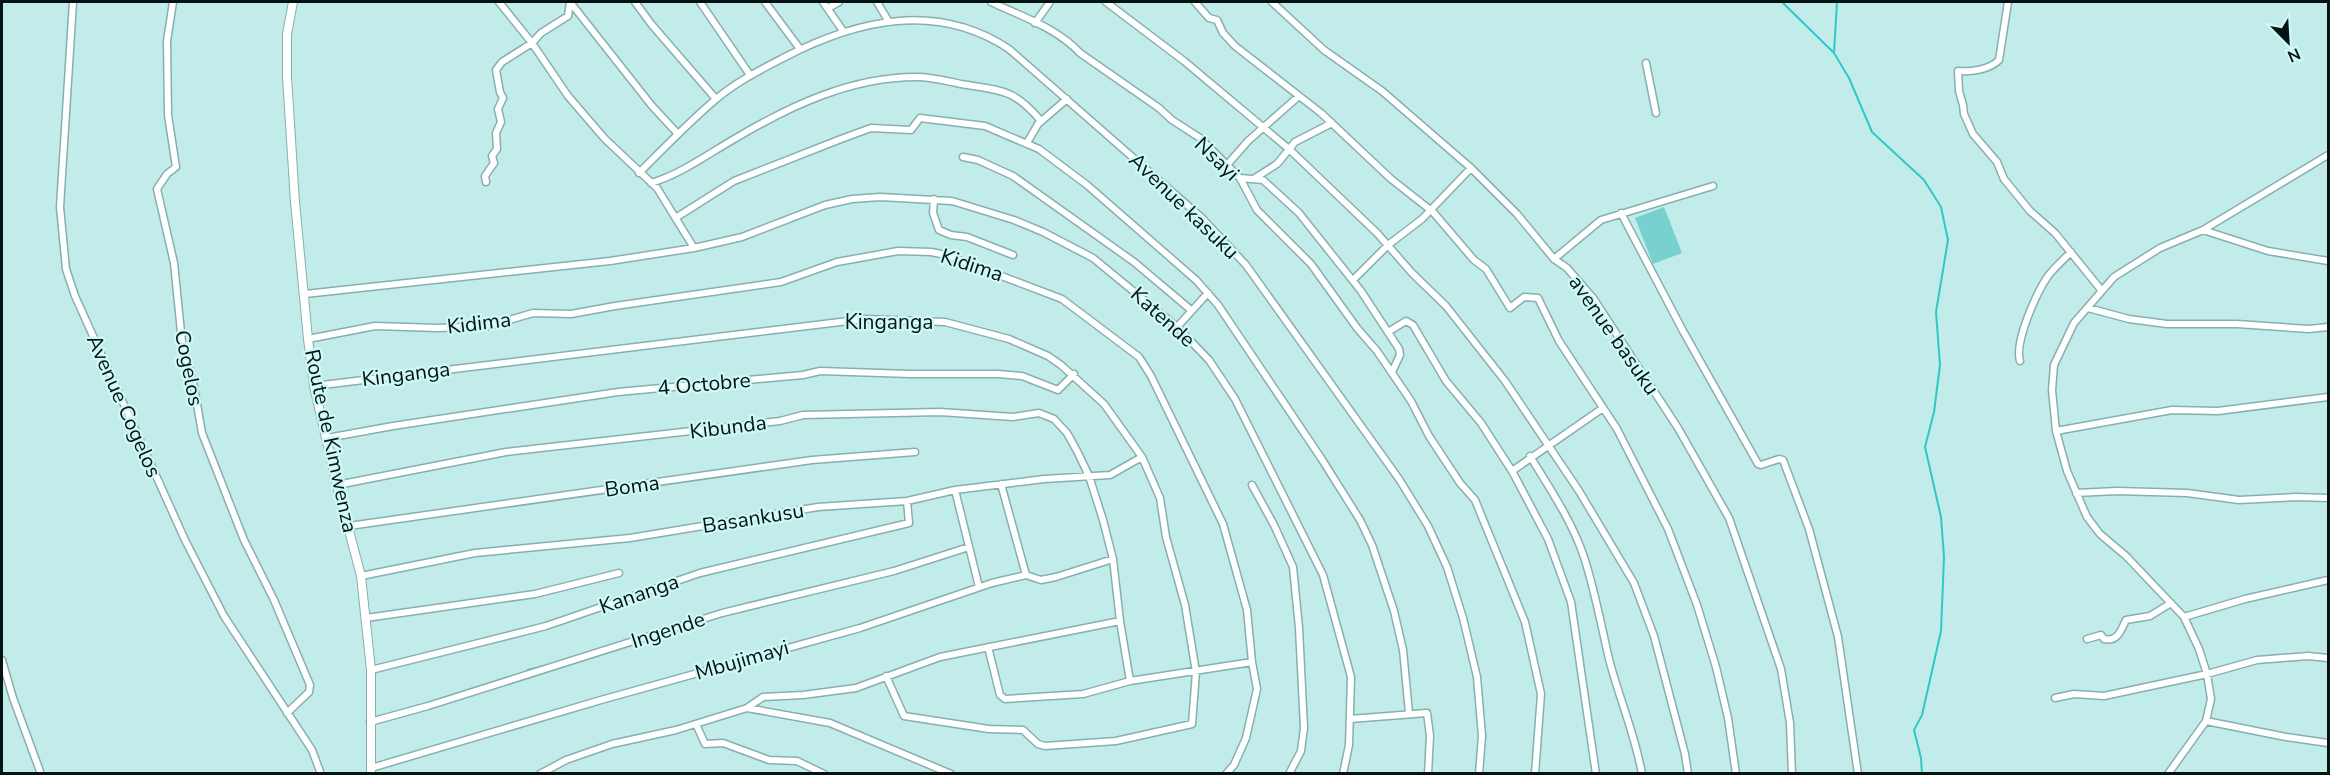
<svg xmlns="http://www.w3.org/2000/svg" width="2330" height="775" font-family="'Nunito Sans',sans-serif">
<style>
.park{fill:#79d1cf}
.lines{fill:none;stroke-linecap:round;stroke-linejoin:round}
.stream{stroke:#30c8c6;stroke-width:2}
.minor-casing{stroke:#87afae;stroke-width:9}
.tertiary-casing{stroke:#87afae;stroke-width:10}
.minor{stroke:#fff;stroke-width:6}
.tertiary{stroke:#fff;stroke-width:8}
.labels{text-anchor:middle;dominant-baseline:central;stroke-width:4.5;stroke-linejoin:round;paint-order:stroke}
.street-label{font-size:21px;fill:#051313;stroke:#cff9f7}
</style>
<rect width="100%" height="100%" fill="#c2ecea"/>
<path class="park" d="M1664 207 1682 253 1653 264 1635 218Z"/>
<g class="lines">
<path class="stream" d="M1782 2 1833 52
M1837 2 1834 53 1849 78 1872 132 1924 180 1941 207 1948 240 1936 312 1940 365 1934 412 1925 447 1941 517 1944 557 1941 631 1922 715 1914 730 1921 758 1922 774
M528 670 544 666"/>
<g class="minor-casing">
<path id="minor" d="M73 2 60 207 66 269 75 296 185 540 224 616 312 750 321 774
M173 2 167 41 168 115 176 167 167 174 157 189 174 263 182 342 194 387 202 433 244 540 274 600 310 685 309 692 287 713
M499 2 532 43 568 96 605 139 657 188 694 248
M570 2 652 106 678 134
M635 2 652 25 716 99
M700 2 750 75
M765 2 800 49
M823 2 843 31
M877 2 889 22
M991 2C1021 16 1057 28 1080 53L1159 108 1172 120 1200 138 1240 178 1257 210 1311 264 1357 328 1377 351 1411 401 1429 436 1460 483 1475 500 1525 622 1541 694 1535 774
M1106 2 1184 61 1289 149 1377 233 1412 273 1446 306 1505 381 1579 491 1634 583 1654 636 1685 754 1688 774
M1195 2 1209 18 1217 20 1223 33 1235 46 1321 113 1391 179 1433 212 1474 260 1486 269 1510 308 1524 297 1538 298 1559 341 1617 429 1668 529 1697 605 1716 667 1728 718 1736 774
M1272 2 1324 50 1382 91 1471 168 1517 214 1554 259 1567 268 1593 298 1678 428 1729 518 1781 669 1790 723 1792 774
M2008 2 1999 60C1989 70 1971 72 1958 71L1959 91 1963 105 1964 114 1973 134 1997 162 2004 179 2030 211 2055 233 2102 291
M828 8 839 2
M1035 23 1050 2
M1646 63 1656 113
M1027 143 1038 124 1067 99
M963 157 978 160 1013 176 1134 262 1191 310
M1227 165 1248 141 1299 96
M639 173C664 148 688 123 715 100 736 82 760 70 785 57 857 20 936 1 1009 49L1202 218 1246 265 1399 479 1428 526 1447 567 1463 618 1477 677 1482 736 1479 774
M1240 178 1263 180 1299 213 1361 291 1399 349 1400 355 1392 372
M1255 178 1277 164 1295 142 1332 123
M486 182 485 176 494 163 492 156 497 149 496 133 501 122 498 109 503 98 500 92 496 70 502 62 532 43 541 33 568 16 570 2
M651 183C681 174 708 154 736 138 790 106 851 77 916 77 931 77 947 81 961 84 1002 91 1013 88 1041 121
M934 199 933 213 939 230 951 235 967 237 1013 255
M1621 213 1683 331 1758 464 1761 465 1779 459 1783 460 1809 529 1838 637 1858 774
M677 217 734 181 841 139 871 128 911 130 920 118 985 126 1039 149 1087 185 1196 280 1218 305 1321 458 1360 520 1372 545 1394 611 1403 650 1409 713
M2203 230 2268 251 2328 261
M1554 259 1601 220 1713 186
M1353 280 1388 245 1422 219 1471 168
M305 294 610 261 694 248 742 237 825 205 852 199 880 197 952 201 1014 220 1043 232 1093 258 1177 327 1209 360 1235 399 1323 575 1351 677 1349 745 1343 774
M2088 308 2129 319 2167 324H2237L2309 329 2328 327
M1177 327 1208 293
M1388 332 1406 321 1413 325 1446 381 1481 423 1512 471 1548 539 1571 602 1596 774
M308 339 375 326 438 328 489 326 533 313 571 314 615 306 781 282 837 262 898 251 931 252 946 255 1062 299 1139 357 1151 376 1223 524 1247 610 1252 662 1257 689 1246 738 1234 765 1226 774
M2020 361C2014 342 2037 292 2048 276 2055 267 2063 260 2071 252
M314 386 865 319 945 322 1009 339 1048 356 1061 365 1104 404 1142 457 1160 498 1166 537 1185 605 1196 672 1192 724 1116 741 1045 746 1038 744 1023 730 989 729 904 716 886 676
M2056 431 2172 410 2218 411 2328 397
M327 438 393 426 618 392 803 375 820 371 910 374H999L1022 376 1058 390 1074 374
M1530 456C1550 489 1572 521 1584 557 1595 591 1601 625 1609 659 1619 698 1635 734 1642 774
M1512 471 1603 408
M1001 484 1026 575
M337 485 506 452 780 421 803 415 940 412 1013 417 1039 413 1054 419 1067 433 1077 451 1089 476 1103 520 1113 559 1120 621 1130 681
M1252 485 1274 525 1293 567 1299 628 1304 728 1301 751 1289 774
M955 490 979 587
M2076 493 2117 491 2187 493 2239 500 2296 497 2328 498
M349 526 812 460 915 452
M361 576 475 553 630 538 818 507 907 501 955 490 1044 479 1110 475 1142 457
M2184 617 2245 599 2328 580
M366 618 535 594 619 573
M2087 639 2101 635 2104 639C2118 642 2121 630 2126 620L2150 616 2171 603
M988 647 1000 695 1005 699 1083 694 1130 681 1252 662
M2 660 13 698 41 774
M371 670 546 626 700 573 909 523 907 501
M2055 698 2074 694 2104 696 2207 674 2257 660 2308 656 2328 658
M747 708 830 723 951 774
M1350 719 1427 713 1430 736 1428 774
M2206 721 2286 737 2328 743
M370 722 428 706 722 613 894 571 969 547
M696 724 705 744 723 743 769 760 797 761 824 774
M371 768 601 700 860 628 992 583 1026 575 1041 580 1056 577 1113 559
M540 774 566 760 612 744 676 730 747 708 763 697 803 695 856 688 940 657 1120 621
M2168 774 2206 721 2211 699 2207 674 2199 649 2184 617 2126 556 2100 534 2087 517 2067 471 2056 431 2052 390 2054 365 2074 323 2114 277 2160 248 2203 230 2328 155"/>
</g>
<g class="tertiary-casing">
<path id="tertiary" d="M293 2 287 34V77L295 202 308 339 314 386 337 485 361 576 371 670V774"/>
</g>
<use href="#minor" class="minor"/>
<use href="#tertiary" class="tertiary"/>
</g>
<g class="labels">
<g class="street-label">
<text transform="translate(1217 159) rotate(44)">Nsayi</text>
<text transform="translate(1184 206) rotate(44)">Avenue kasuku</text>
<text transform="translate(972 265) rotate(18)">Kidima</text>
<text transform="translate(1163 317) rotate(42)">Katende</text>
<text x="889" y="322">Kinganga</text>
<text transform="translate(479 323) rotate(-7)">Kidima</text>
<text transform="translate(1614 335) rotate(55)">avenue basuku</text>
<text transform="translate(189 368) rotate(79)">Cogelos</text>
<text transform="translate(406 374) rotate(-7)">Kinganga</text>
<text transform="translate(704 384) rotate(-5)">4 Octobre</text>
<text transform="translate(124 406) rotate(66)">Avenue Cogelos</text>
<text transform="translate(728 427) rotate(-7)">Kibunda</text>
<text transform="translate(331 441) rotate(78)">Route de Kimwenza</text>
<text transform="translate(632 486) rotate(-8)">Boma</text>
<text transform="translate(753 518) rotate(-9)">Basankusu</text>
<text transform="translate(639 594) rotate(-19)">Kananga</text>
<text transform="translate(668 630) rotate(-18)">Ingende</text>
<text transform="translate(742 660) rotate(-16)">Mbujimayi</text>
</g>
</g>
<rect width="2330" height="775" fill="none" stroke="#051313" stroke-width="6"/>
<g transform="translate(2288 42) rotate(156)" stroke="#cff9f7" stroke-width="4.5" paint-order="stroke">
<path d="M0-4.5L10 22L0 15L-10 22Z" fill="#051313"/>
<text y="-9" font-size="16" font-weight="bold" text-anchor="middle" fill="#051313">N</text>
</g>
</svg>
